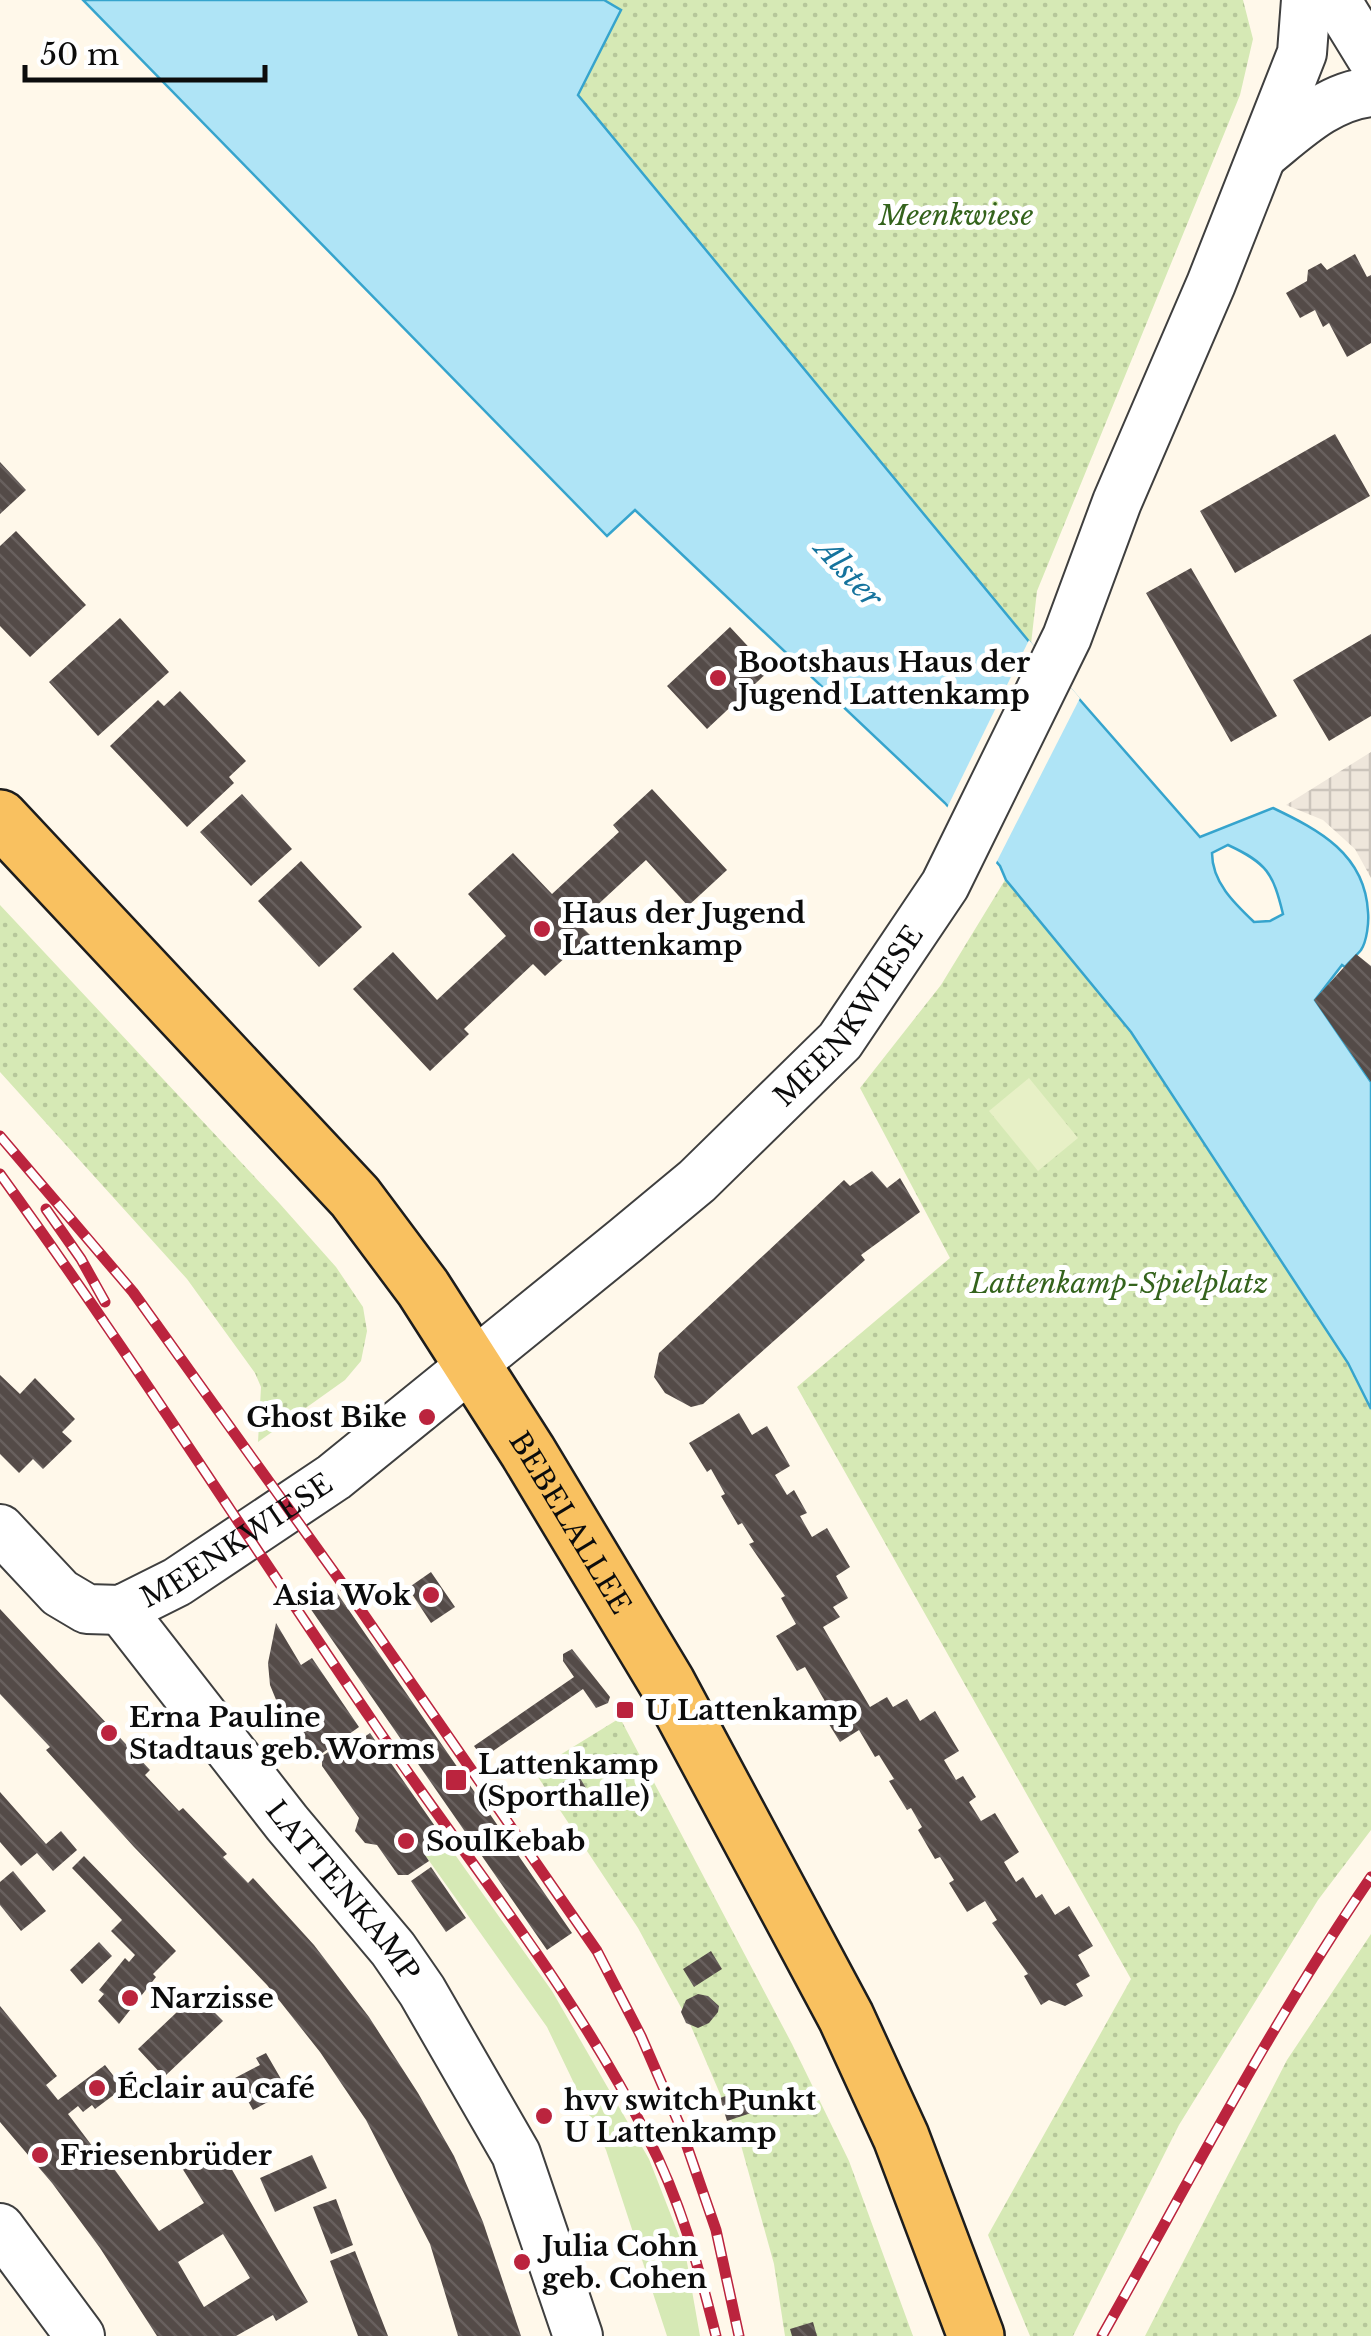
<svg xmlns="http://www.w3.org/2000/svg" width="1371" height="2336" font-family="'Libre Baskerville',serif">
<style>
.grass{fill:#d6e9b5}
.park{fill:url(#park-dots)}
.pitch{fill:#e7f0c6}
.plaza{fill:url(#plaza-grid)}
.water{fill:#afe4f6;stroke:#36a4cd;stroke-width:2.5;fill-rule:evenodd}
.pier{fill:#fff8ea}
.building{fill:url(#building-back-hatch);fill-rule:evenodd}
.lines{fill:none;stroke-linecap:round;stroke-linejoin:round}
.minor-casing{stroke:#3f3f3f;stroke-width:52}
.major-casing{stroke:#1d1d1d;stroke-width:60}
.minor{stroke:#fff;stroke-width:48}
.major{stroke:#f9c160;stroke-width:55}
.rail-casing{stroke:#bb243e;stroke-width:11}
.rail{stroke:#fff;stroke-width:8;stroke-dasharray:22;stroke-linecap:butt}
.poi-dot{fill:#bb243e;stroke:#fff;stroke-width:4}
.labels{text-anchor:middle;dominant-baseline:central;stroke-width:10;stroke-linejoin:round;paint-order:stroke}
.park-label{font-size:28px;font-style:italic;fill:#34631c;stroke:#fff}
.poi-label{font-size:28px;font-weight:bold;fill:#0c0c0c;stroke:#fff;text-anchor:start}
.street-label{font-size:28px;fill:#0c0c0c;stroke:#fff}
.water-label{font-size:30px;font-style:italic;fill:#15739d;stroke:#fff}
</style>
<defs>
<pattern id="park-dots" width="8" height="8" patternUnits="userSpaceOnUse" patternTransform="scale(2.5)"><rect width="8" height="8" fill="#d6e9b5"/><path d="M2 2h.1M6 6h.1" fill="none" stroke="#b6c79a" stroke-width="1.8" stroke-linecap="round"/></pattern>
<pattern id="plaza-grid" width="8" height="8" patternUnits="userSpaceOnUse" patternTransform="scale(2.5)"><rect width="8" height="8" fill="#eee6db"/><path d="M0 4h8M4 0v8" fill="none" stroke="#cbc4bb"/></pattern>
<pattern id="building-back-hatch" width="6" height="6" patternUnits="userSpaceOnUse" patternTransform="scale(2.5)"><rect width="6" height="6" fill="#544b48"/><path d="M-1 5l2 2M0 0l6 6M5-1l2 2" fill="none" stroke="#68605e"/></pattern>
</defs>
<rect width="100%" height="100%" fill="#fff8ea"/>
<path class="grass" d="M446 1842 552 1991 649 2159 685 2251 700 2336H667L606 2150 547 2027 425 1855Z"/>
<path class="park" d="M604 0H1243L1253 39 1240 95 1037 591 1031 644 577 95 621 10Z
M1005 880 1131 1032 1348 1363 1371 1409V1830L1318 1900 1179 2125 1073 2336H1030L988 2235 1131 1979 797 1387 950 1258 860 1088 941 985Z
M0 905 280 1204 336 1267 363 1307 367 1331 361 1361 345 1380 258 1442 261 1387 255 1373 187 1279 0 1072Z
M620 1718 792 2044 849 2161 913 2336H785L774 2264 739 2138 690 2024 638 1928 534 1771Z
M1371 1934V2336H1145L1287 2060Z"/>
<path class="pitch" d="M1029 1078 1078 1138 1038 1171 989 1111Z"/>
<path class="plaza" d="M1371 752V878L1355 849 1323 820 1286 805Z"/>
<path class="water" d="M83 0H604L621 10 578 95 1031 644 1200 837 1273 808C1319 830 1365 854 1368 912 1369 922 1367 941 1361 950 1357 955 1350 961 1345 967L1342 965 1315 1000 1371 1082V1409L1348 1363 1131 1032 1006 880 1000 866 945 803 635 510 607 536ZM1228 845C1267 863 1273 873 1283 914L1270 921 1254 922C1234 903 1212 882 1212 853Z"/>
<path class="pier" d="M1029 640 1080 698 995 865 947 808Z"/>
<path class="building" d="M1355 254 1367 277 1371 275V343L1347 357 1329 323 1323 327 1315 310 1300 318 1286 293 1307 281 1308 270 1321 263 1327 270Z
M1335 434 1370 496 1235 573 1200 511Z
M0 462 26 490 0 514Z
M16 531 86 605 30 657 0 626V546Z
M1191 568 1277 716 1231 742 1146 593Z
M120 618 169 672 98 736 49 682Z
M730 627 770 670 707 729 667 686Z
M1371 634V716L1329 741 1293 680Z
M180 691 246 761 229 777 234 783 187 827 110 746 158 700 164 706Z
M652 789 727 870 688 906 646 860 578 923 590 935 545 976 533 964 464 1029 469 1034 430 1071 353 989 393 952 437 1000 506 936 468 894 513 853 552 894 619 832 613 825Z
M242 794 292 849 251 886 200 832Z
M301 861 362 927 319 967 258 901Z
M1356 954 1371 966V1082L1314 1000Z
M872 1171 887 1188 900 1178 920 1212 861 1255 865 1260 703 1404 691 1407 665 1393 654 1377 659 1353 844 1180 850 1186Z
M0 1375 20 1394 35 1378 75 1419 62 1432 72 1441 43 1469 33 1459 19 1473 0 1454Z
M739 1413 752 1435 767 1426 790 1466 775 1475 787 1495 794 1490 807 1513 800 1516 812 1537 827 1528 850 1567 836 1576 848 1598 833 1607 840 1617 823 1627 870 1707 887 1697 893 1707 907 1699 920 1721 935 1711 959 1751 944 1760 956 1780 963 1776 976 1797 969 1802 981 1821 995 1813 1019 1852 1004 1862 1016 1882 1023 1877 1036 1898 1042 1894 1055 1915 1069 1906 1093 1946 1078 1955 1090 1976 1076 1984 1083 1996 1065 2006 1049 2000 1041 2005 1024 1976 1028 1974 992 1923 997 1920 985 1901 967 1912 949 1883 954 1880 940 1857 935 1859 918 1830 922 1827 911 1808 907 1810 889 1781 894 1779 879 1755 875 1757 859 1730 840 1742 819 1708 826 1703 805 1667 797 1671 776 1636 796 1624 781 1598 785 1596 749 1544 754 1542 742 1523 738 1525 721 1496 725 1494 711 1469 707 1472 689 1443Z
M431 1572 455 1607 431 1623 408 1588Z
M335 1590 572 1933 547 1950 310 1608Z
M0 1609 150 1770 145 1775 179 1811 183 1808 227 1854 223 1857 248 1883 253 1878 314 1945 369 2017 418 2093 454 2156 483 2222 521 2336H458L430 2244 366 2120 320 2052 267 1985 134 1847 46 1750 50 1747 0 1694Z
M276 1623 301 1665 312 1658 359 1727 314 1759 279 1707 270 1685 268 1663Z
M572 1649 610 1697 608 1703 596 1708 583 1689 483 1758 474 1746 574 1677 563 1661V1654Z
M370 1733 446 1842 425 1855 429 1861 408 1875H398L377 1845 365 1843 355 1831 359 1818 322 1766V1756L350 1738 354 1744Z
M577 1773 586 1788 566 1801 556 1787Z
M0 1792 46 1844 61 1831 77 1850 53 1871 37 1853 21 1866 0 1842Z
M84 1856 176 1951 153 1974 156 1977 119 2024 98 2001 104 1994 99 1990 125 1958 129 1962 135 1955 111 1931 122 1920 72 1868Z
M431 1867 466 1918 446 1932 411 1881Z
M13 1871 46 1911 21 1931 0 1905V1882Z
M99 1942 112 1956 82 1984 70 1970Z
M711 1951 722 1969 694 1987 683 1969Z
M196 1994 223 2021 164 2077 138 2049Z
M698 1994 708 1996 719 2006 718 2012 709 2023 698 2028 686 2023 681 2012 686 2000Z
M0 2006 57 2076 46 2085 58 2100 105 2065 123 2088 95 2109 92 2105 83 2112 78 2106 68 2114 96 2151 99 2148 159 2231 204 2203 182 2168 219 2147 308 2302 276 2321 273 2315 236 2336H157L100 2248 52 2183 0 2122ZM223 2234 250 2278 204 2307 178 2262Z
M266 2053 288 2091 253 2110 235 2078 260 2065 256 2058Z
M749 2088 757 2111 727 2121 720 2098Z
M312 2155 327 2188 275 2212 260 2178Z
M336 2199 353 2245 331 2254 313 2207Z
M355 2251 388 2336H358L330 2261Z
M813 2322 817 2336H792L790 2329Z"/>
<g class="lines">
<g class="minor-casing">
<g id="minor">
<path d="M1336 0 1371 57"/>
<path d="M1265 153C1297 127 1329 96 1371 92"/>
<path id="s1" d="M0 1529 60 1593 87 1609 121 1610 177 1582 334 1477 626 1240 697 1181 840 1041 945 885 1067 637 1117 502 1211 284 1302 53 1306 0"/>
<path id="s2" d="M121 1610 287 1823 393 1949 422 1991 516 2154 578 2336"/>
<path d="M0 2228 80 2336"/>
</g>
</g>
<g class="major-casing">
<g id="major">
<path id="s3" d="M0 818 355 1197 423 1288 528 1452 667 1683 846 2017 901 2137 976 2336"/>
</g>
</g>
<use href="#minor" class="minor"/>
<use href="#major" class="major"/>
<g class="rail-casing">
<path id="rail" d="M0 1136 133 1292 344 1586 597 1951 641 2036 680 2126 716 2230 739 2336
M0 1174C129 1352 247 1538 371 1719 464 1857 572 1987 647 2136 680 2199 699 2268 716 2336
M46 1209 81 1259 105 1302
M1102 2336C1189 2182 1271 2023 1371 1877"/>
</g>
<use href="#rail" class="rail"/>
</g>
<g class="poi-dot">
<circle cx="718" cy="678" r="10"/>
<circle cx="542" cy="929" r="10"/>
<circle cx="427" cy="1417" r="10"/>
<circle cx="431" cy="1595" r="10"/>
<rect x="615" y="1700" width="20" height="20" rx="5"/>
<circle cx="109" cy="1733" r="10"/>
<rect x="444" y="1768" width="24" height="24" rx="5"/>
<circle cx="406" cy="1841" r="10"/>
<circle cx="130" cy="1998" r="10"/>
<circle cx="97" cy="2088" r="10"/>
<circle cx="544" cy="2116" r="10"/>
<circle cx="40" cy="2155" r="10"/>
<circle cx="522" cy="2262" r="10"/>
</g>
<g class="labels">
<g class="park-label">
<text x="956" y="215">Meenkwiese</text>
<text x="1119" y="1283">Lattenkamp-Spielplatz</text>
</g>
<g class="poi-label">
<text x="738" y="662">Bootshaus Haus der<tspan x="738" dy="32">Jugend Lattenkamp</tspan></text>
<text x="562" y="913">Haus der Jugend<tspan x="562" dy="32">Lattenkamp</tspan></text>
<text x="407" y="1417" text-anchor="end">Ghost Bike</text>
<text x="411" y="1595" text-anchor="end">Asia Wok</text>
<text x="645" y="1710">U Lattenkamp</text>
<text x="129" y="1717">Erna Pauline<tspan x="129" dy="32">Stadtaus geb. Worms</tspan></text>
<text x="478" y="1764">Lattenkamp<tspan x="478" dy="32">(Sporthalle)</tspan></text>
<text x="426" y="1841">SoulKebab</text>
<text x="150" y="1998">Narzisse</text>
<text x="117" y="2088">Éclair au café</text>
<text x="564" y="2100">hvv switch Punkt<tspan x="564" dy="32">U Lattenkamp</tspan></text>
<text x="60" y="2155">Friesenbrüder</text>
<text x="542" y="2246">Julia Cohn<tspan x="542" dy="32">geb. Cohen</tspan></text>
</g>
<g class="street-label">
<text stroke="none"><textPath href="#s1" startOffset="1098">MEENKWIESE</textPath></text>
<text stroke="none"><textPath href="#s3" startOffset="910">BEBELALLEE</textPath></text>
<text stroke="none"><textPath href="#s1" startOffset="288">MEENKWIESE</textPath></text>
<text stroke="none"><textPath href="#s2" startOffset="358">LATTENKAMP</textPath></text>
</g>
<g class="water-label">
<text transform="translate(849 573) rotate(47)">Alster</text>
</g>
</g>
<path d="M25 65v15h240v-15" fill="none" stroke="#0c0c0c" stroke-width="5"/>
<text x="40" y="65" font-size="30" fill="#0c0c0c" stroke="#ffffff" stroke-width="8" paint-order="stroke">50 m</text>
</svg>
